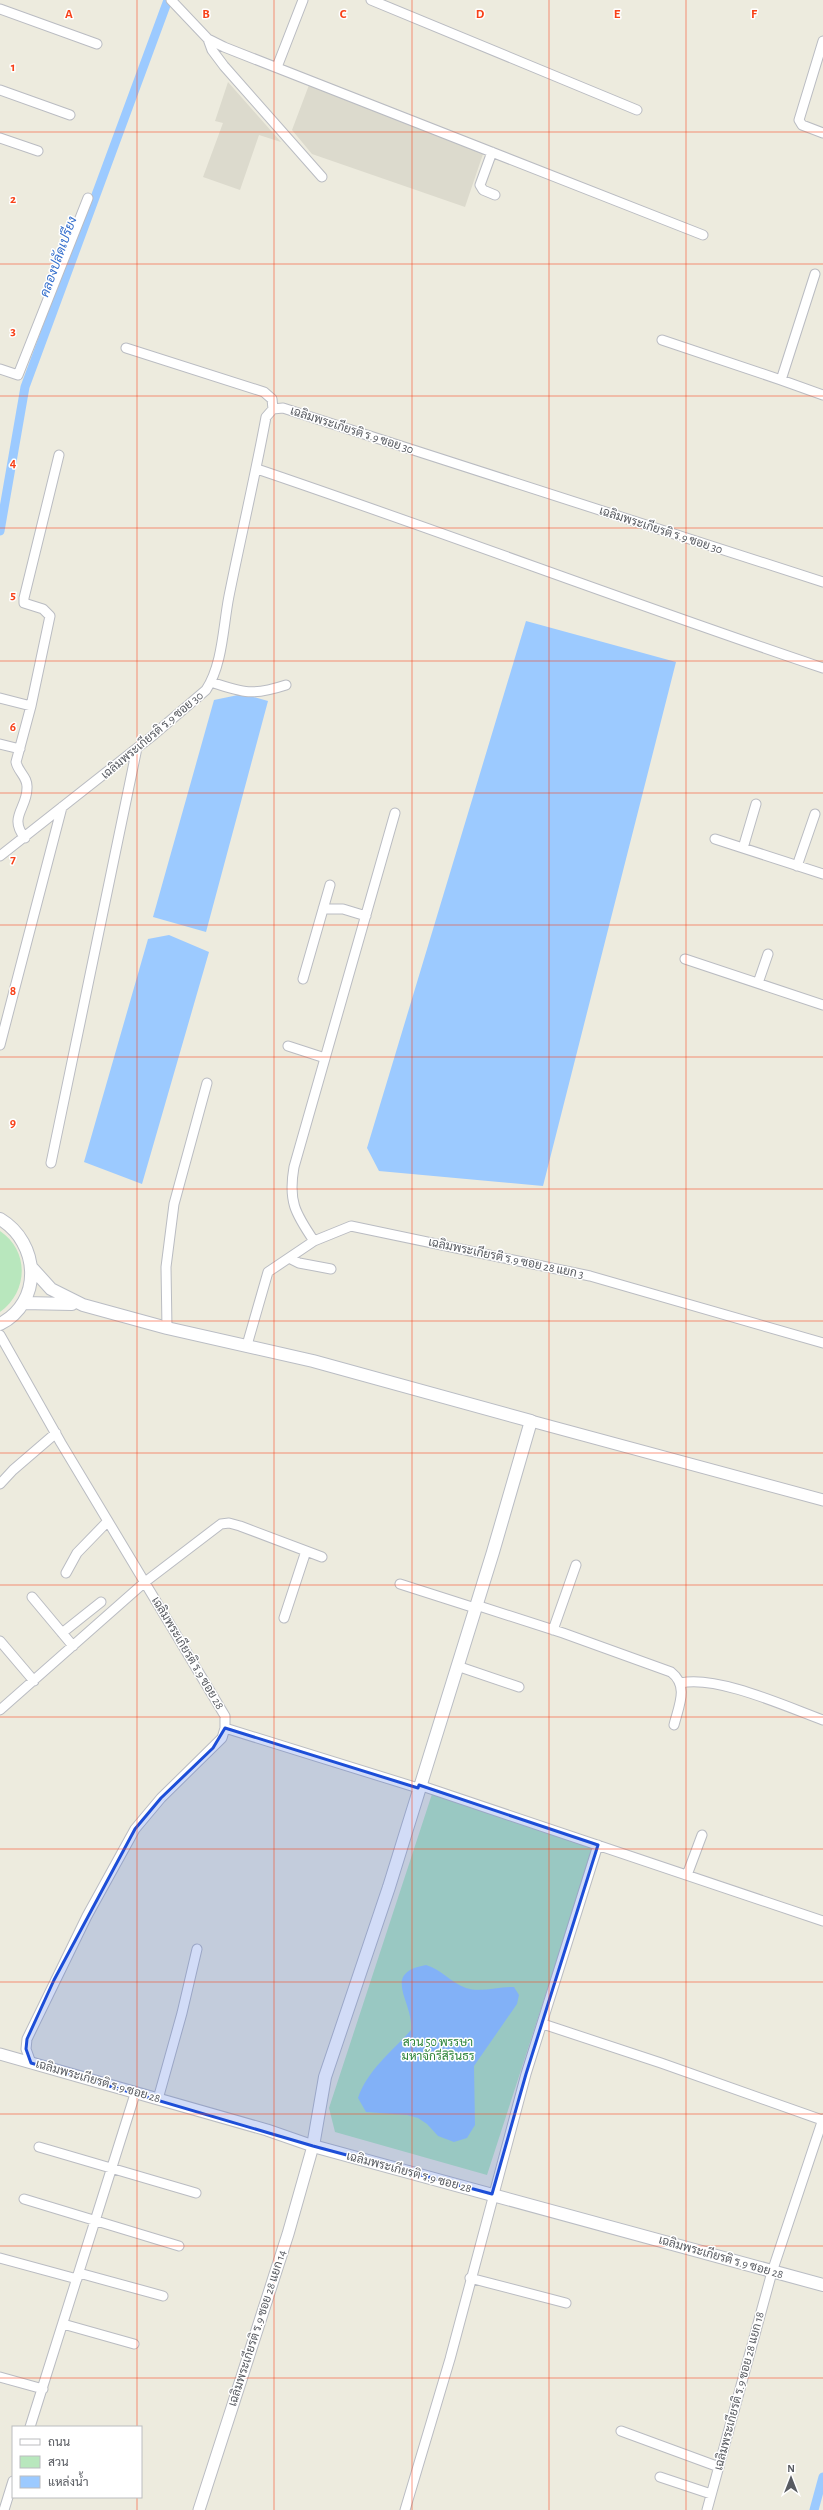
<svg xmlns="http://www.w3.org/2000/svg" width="823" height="2510" font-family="'Alegreya Sans',Sarabun,sans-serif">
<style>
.education{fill:#dcdacd}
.green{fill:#b8e7bd}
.water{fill:#9ccaff}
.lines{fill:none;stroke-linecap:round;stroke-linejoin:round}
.canal{stroke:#9ccaff;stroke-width:9}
.minor-casing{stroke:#babcc2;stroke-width:11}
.tertiary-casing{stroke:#babcc2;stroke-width:13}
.secondary-casing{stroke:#babdc4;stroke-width:14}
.minor{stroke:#fff;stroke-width:9}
.tertiary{stroke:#fff;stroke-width:11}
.secondary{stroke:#fff;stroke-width:12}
.marked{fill:#1d4ed8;fill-opacity:0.2;stroke:#1d4ed8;stroke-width:3;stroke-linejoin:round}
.grid{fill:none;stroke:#f84119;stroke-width:1;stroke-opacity:0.55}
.labels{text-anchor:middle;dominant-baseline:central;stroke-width:3;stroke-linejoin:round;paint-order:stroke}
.street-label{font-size:12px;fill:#585b61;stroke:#fff}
.park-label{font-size:12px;fill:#2d843a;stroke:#fff}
.water-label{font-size:13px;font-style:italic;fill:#356fcc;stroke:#fff}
.grid-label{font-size:13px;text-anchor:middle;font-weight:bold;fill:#f84119;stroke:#fff;stroke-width:3;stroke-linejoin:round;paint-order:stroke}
</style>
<rect width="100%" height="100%" fill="#edebde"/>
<path class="education" d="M228 82 281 142 259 135 240 190 203 177 223 123 215 121Z
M309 85 483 154 465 207 312 154 292 130Z"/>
<path class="green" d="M0 1231C30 1251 28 1292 0 1312Z
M433 1791 594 1845 487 2175 335 2132 329 2108Z"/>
<path class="water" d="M526 621 676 662 543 1186 379 1171 367 1148Z
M243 694 268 701 206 932 153 917 214 700Z
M169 935 209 952 142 1184 84 1162 148 939Z
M426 1965C441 1969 450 1982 466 1988 481 1993 499 1986 514 1987L519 1995 517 2004 474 2066 475 2125 467 2138 454 2142 438 2136 427 2124 418 2118 407 2115 366 2112 358 2098C368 2069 391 2053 411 2030 414 2002 380 1973 426 1965Z"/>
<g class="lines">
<path class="canal" d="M0 531 25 387 168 0
M814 2510 823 2477"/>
<g class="minor-casing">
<path id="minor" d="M171 0 208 39 224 47 703 235
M371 0 637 110
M0 9 97 44
M208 39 212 50 224 66 322 177
M823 41 799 120 802 125 823 133
M277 67 303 0
M0 90 70 115
M0 138 38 151
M492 152 480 185 483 190 495 195
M815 274 781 380 823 395
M662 340 781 380
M126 348 264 392 272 399 273 409
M0 369 18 375 88 198
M257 469C446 533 633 604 823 668
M211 682C244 693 252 696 286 685
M0 698 31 706
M0 744 20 749
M25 838C8 817 27 809 27 788 28 777 18 772 16 762L31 706 50 616 43 609 24 603V598L59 455
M715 839 823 874
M743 848 756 804
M0 856 151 737 206 690C223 664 223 626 229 596 241 536 255 477 266 417L273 409 283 408 823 582
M797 866 815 814
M323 909H343L366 916
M685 959 823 1005
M303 979 330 885
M758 983 768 954
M0 1045 62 807
M288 1046 325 1058
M51 1163 137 748
M314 1241C295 1213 288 1201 294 1167L395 813
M289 1258 299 1263 331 1269
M167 1328 166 1267 174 1204 207 1083
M0 1335 61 1443 225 1716V1728L222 1738 161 1798 135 1829 87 1916 27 2039 26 2049 31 2063
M247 1345 268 1272 314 1241 351 1226 590 1276 823 1343
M0 1484 13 1470 56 1433
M66 1573 77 1553 108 1521
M400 1584 475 1608
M32 1597 73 1646
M476 1605 563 1633 671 1672C689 1686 679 1705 674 1725
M284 1618 306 1551
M553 1630 576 1565
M62 1633 101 1602
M0 1641 34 1681
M457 1666 519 1687
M681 1683C717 1675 787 1707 823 1720
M0 1710 145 1582 221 1524 229 1523 240 1526 322 1557
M225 1728 418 1788
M419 1785 823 1921
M687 1875 702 1835
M543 2024 661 2063 822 2120
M158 2099 182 2013 197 1949
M39 2147 196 2193
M24 2199 179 2246
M0 2258 77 2279
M79 2273 163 2296
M470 2278 566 2303
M63 2324 134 2344
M0 2377 43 2389
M30 2427 135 2094
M621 2431 719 2467
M660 2477 711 2494
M4 2510 13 2481
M405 2510 450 2359 526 2074 598 1845
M707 2510 772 2272 823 2119"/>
</g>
<g class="tertiary-casing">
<path id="tertiary" d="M531 1421 823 1500
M0 2054 267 2130 313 2146 288 2234 199 2510"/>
</g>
<g class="secondary-casing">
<path id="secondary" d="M0 1219C40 1243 43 1302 0 1324
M32 1268 51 1289 83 1305 167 1328 313 1361 531 1421 493 1552 389 1887 325 2077 313 2146 823 2285
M23 1303 72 1304"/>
</g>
<use href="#minor" class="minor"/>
<use href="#tertiary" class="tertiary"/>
<use href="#secondary" class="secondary"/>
</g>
<path class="marked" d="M225 1728 418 1788 419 1785 598 1845 526 2074 492 2194 313 2146 31 2063 26 2049 27 2039 54 1980 135 1829 161 1798 213 1748Z"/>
<path class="grid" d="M137 0V2427M274 0V2510M412 0V2510M549 0V2510M686 0V2510M0 132H823M0 264H823M0 396H823M0 528H823M0 661H823M0 793H823M0 925H823M0 1057H823M0 1189H823M0 1321H823M0 1453H823M0 1585H823M0 1717H823M0 1849H823M0 1982H823M0 2114H823M0 2246H823M0 2378H823M137 2497V2510"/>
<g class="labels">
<g class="street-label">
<text transform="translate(352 430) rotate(18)">เฉลิมพระเกียรติ ร.9 ซอย 30</text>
<text transform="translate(661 530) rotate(18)">เฉลิมพระเกียรติ ร.9 ซอย 30</text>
<text transform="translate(152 735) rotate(-40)">เฉลิมพระเกียรติ ร.9 ซอย 30</text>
<text transform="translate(506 1258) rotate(12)">เฉลิมพระเกียรติ ร.9 ซอย 28 แยก 3</text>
<text transform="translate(188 1653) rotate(59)">เฉลิมพระเกียรติ ร.9 ซอย 28</text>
<text transform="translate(98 2081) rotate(16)">เฉลิมพระเกียรติ ร.9 ซอย 28</text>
<text transform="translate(409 2172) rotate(15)">เฉลิมพระเกียรติ ร.9 ซอย 28</text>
<text transform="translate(721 2257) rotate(16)">เฉลิมพระเกียรติ ร.9 ซอย 28</text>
<text transform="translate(257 2328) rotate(-72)">เฉลิมพระเกียรติ ร.9 ซอย 28 แยก 14</text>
<text transform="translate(739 2391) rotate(-75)">เฉลิมพระเกียรติ ร.9 ซอย 28 แยก 18</text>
</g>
<g class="park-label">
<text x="438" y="2042">สวน 50 พรรษา<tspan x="438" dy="14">มหาจักรีสิรินธร</tspan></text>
</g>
<g class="water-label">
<text transform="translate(59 257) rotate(-70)">คลองปลัดเปรียง</text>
</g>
</g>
<g class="grid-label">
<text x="69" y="18">A</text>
<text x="206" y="18">B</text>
<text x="343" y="18">C</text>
<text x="480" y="18">D</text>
<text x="617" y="18">E</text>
<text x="754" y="18">F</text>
<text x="13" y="71">1</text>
<text x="13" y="203">2</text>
<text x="13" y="335">3</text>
<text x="13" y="467">4</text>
<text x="13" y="599">5</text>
<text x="13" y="731">6</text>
<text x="13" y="863">7</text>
<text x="13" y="995">8</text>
<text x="13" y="1127">9</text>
</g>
<rect x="12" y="2426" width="130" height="72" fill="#ffffff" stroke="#bcbdc0"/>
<rect x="20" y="2439" width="20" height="6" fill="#ffffff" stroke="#bcbdc0"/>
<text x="48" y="2446" font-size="12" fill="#585b61">ถนน</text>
<rect x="20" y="2456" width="20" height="12" fill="#b8e7bd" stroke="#bcbdc0"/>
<text x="48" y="2466" font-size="12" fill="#585b61">สวน</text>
<rect x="20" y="2476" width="20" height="12" fill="#9ccaff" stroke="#bcbdc0"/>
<text x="48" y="2486" font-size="12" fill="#585b61">แหล่งน้ำ</text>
<g transform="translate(791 2478)" stroke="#ffffff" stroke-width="3" paint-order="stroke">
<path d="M0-3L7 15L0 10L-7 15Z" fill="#585b61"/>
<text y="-6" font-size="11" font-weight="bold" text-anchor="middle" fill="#585b61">N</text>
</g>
</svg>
